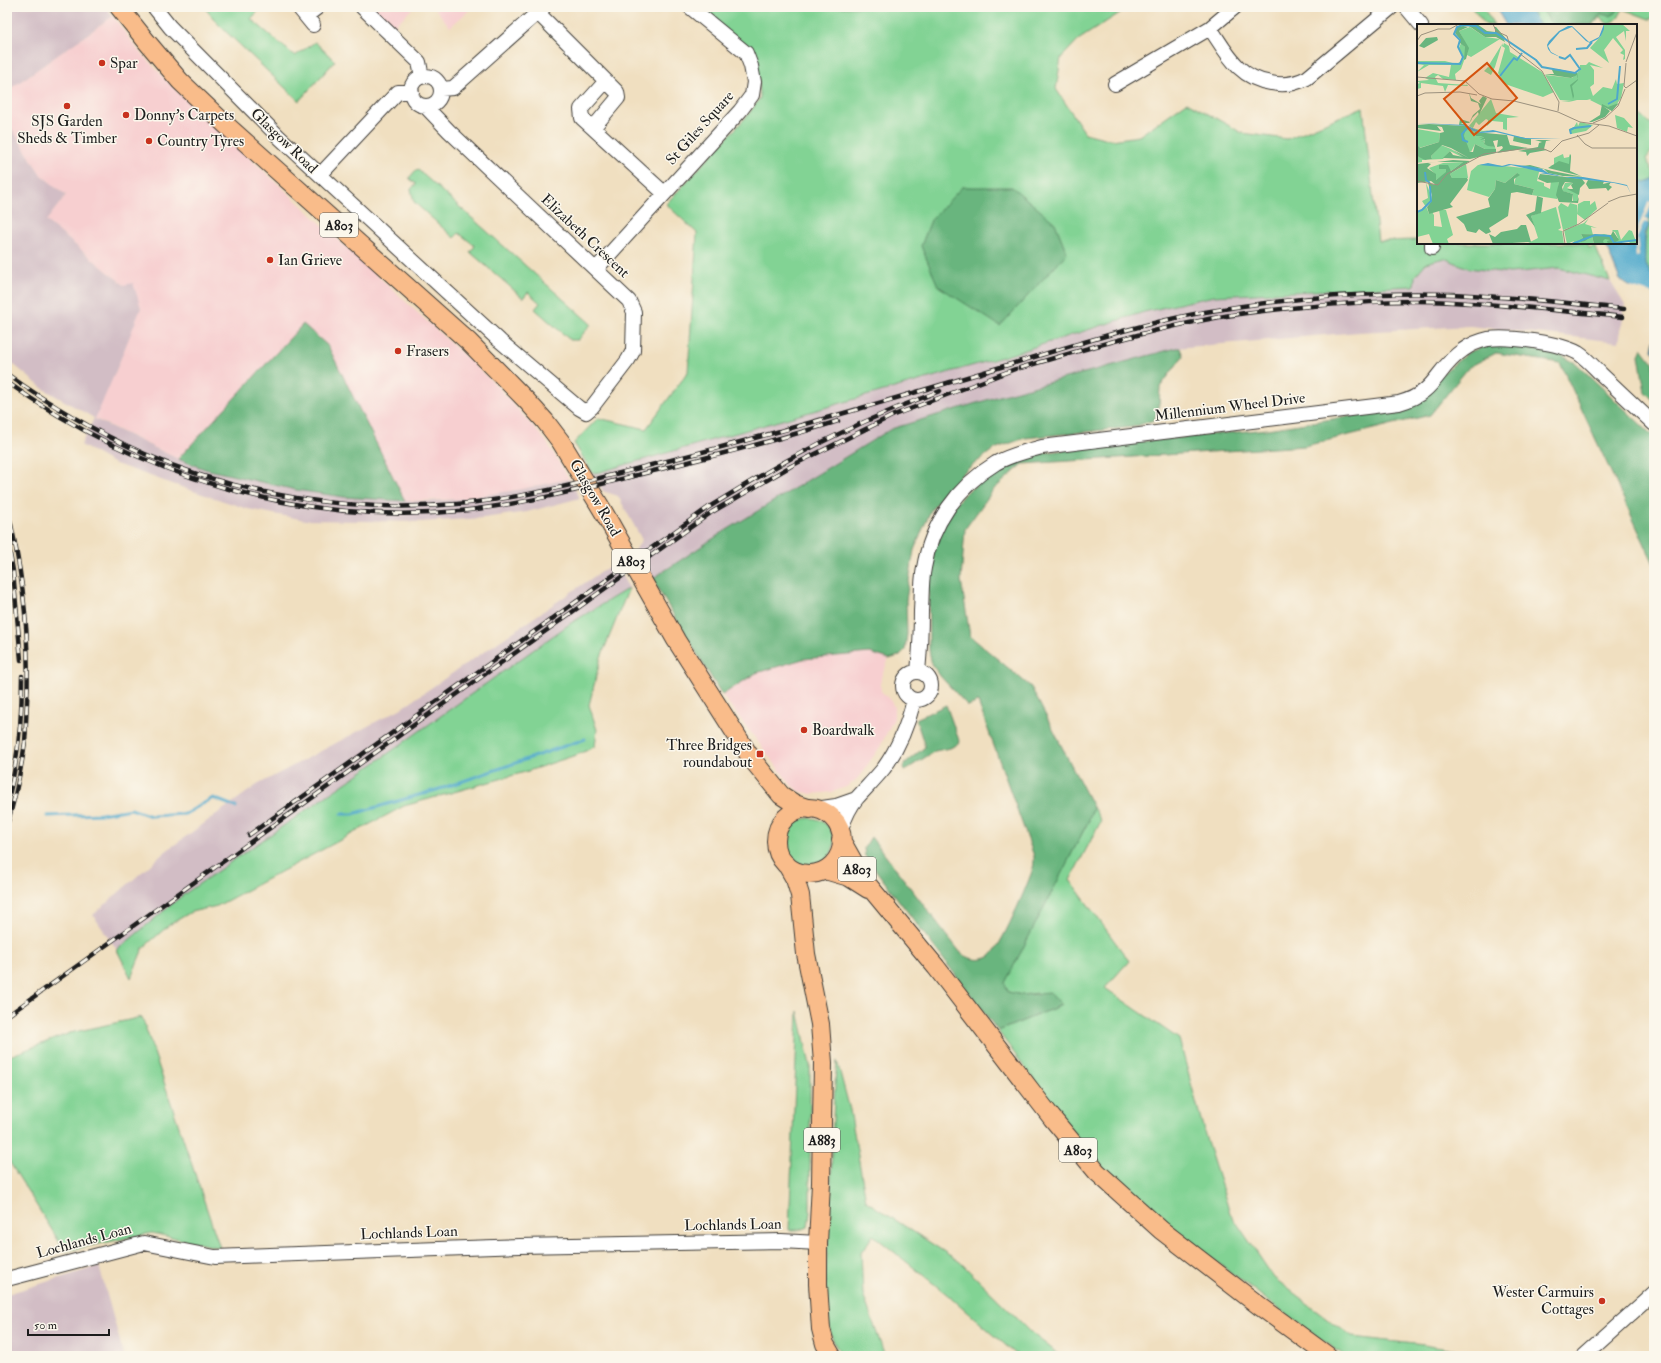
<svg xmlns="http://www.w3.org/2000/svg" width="1661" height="1363" font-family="'IM FELL Double Pica',serif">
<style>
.built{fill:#f7cfd0}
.industrial{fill:#d2bdc5}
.green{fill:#82d394;stroke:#4f7858}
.forest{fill:#69b57e;stroke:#42684d}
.water{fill:#4ea8cb;stroke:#356274}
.pier{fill:#f0dfc0}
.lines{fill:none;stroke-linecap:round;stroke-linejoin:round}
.stream{stroke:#4ea8cb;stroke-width:3}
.minor-casing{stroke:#3c3935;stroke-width:16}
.major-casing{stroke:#3c3935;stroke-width:20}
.minor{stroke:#fff;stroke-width:14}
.major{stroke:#f9bc8a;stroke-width:18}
.rail-casing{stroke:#1c1c1c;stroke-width:4.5}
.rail{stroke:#fbf7ec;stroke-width:3;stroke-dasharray:9;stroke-linecap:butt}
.poi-dot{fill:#c8321e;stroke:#fbf7ec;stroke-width:1.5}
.labels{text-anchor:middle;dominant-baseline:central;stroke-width:3;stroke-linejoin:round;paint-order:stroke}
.shield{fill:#fbf7ec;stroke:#5f5e5a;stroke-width:1}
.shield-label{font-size:14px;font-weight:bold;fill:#1c1c1c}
.poi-label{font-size:15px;fill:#1c1c1c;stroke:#fbf7ec;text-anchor:start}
.street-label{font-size:15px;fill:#1c1c1c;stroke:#fbf7ec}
.inset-river{fill:none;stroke:#4ea8cb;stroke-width:2}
.inset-road{fill:none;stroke:#9b917e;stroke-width:1}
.view{fill:#d4530e;fill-opacity:0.15;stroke:#d4530e;stroke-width:2}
.inset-edge{fill:none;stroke:#1c1c1c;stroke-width:2}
</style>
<rect width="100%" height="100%" fill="#fbf7ec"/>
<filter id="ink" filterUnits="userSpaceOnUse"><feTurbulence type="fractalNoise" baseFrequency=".025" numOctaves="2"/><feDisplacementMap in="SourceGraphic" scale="8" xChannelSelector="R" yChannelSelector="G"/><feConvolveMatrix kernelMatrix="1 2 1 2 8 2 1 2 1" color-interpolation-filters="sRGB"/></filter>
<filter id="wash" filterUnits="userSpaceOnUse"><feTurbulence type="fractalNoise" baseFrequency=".012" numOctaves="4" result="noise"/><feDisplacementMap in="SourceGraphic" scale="16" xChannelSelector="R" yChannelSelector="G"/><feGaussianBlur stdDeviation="0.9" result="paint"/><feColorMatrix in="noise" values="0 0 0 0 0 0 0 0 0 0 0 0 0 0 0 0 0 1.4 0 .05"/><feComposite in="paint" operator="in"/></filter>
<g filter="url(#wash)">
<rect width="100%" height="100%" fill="#f0dfc0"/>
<path class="built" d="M373 7H414L393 27Z
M434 7H473L450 27Z
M113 16 138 50 177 91 494 383 546 441 569 479 517 490 459 499 405 501 328 346 303 324 178 459 94 418 115 373 141 307 124 285 46 221 66 195 41 175 7 121V91Z
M870 653 889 659 881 677V691L891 701 894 707V718L880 747 861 774 855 781 846 787 832 792 811 794 799 791 792 786 785 777 722 695 756 673 803 659Z"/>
<path class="industrial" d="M7 7H106L113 16 7 91Z
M7 121 41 175 66 195 46 221 124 285 133 283 141 308 115 373 95 419 178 459 205 469 296 490 344 497 405 501H430L459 499 517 490 569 479 580 498 527 512 484 518 422 522 305 520 248 509 184 488 113 463 81 445 94 418 42 388 7 359Z
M1444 258 1468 268 1510 273 1559 268 1610 281 1625 305 1619 342 1470 326 1359 332 1176 348 1003 395 891 429 717 536 652 579 634 552 642 540 618 496 603 491 593 474 1006 356 1144 312 1214 296 1414 286 1415 276 1426 263Z
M614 563 629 588 571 623 386 755 183 895 117 950 93 915 166 851 257 785 400 709Z
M99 1266 124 1356H7V1294Z"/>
<path class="green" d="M204 7H262L251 19 295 56 315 42 335 61 299 101 219 25Z
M696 7H1129L1078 40 1061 58 1056 89 1085 133 1112 140 1139 136 1187 102 1242 133 1287 139 1363 107 1378 241 1418 240V243H1587L1589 248 1595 246 1610 281 1559 268 1510 273 1468 268 1444 258 1426 263 1415 276 1414 286 1214 296 1144 312 1006 356 593 474 574 443 598 418 646 429 688 372 697 233 666 204 748 115 760 98 759 80 753 55Z
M1471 7H1483L1494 25H1486Z
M1528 7H1654V18L1649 19 1623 9 1618 18 1609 25 1600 17 1593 25H1540Z
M1636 112 1654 126V148L1646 159 1654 174V191L1636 179Z
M417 169 591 324 578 340H570L535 309 540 303 528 292 523 298 470 252 475 246 459 233 454 238 414 202 411 189 416 184 409 178Z
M1654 209V279C1651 274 1648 269 1646 264 1642 255 1645 235 1649 226L1648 223Z
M7 580 11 630 7 694Z
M629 588 601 657 589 705 597 730 595 746 582 753 525 772 404 806 217 906 191 912 169 925 143 948 131 978 117 950 183 895 386 755 571 623Z
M1093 807 1101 821 1070 880 1129 961 1105 988 1179 1039 1207 1142 1230 1213 1274 1278 1352 1337 1424 1345 1489 1356H1345L1291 1318 1197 1247 1108 1175 1076 1138 998 1031 1062 1005 1038 993 1022 995 1008 992 1004 983 1089 820Z
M786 842a24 24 0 1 1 48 0a24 24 0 1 1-48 0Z
M798 1011 810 1065V1212L808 1227 800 1230H789Z
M142 1017 220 1248 152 1233 65 1251 7 1158V1057L70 1033Z
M837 1061 850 1110 866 1201 960 1262 1033 1334 1061 1356H1018L954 1300 873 1235 861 1253 863 1294 885 1356H841C838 1350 834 1343 832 1337 818 1297 829 1254 830 1213 832 1162 832 1112 837 1061Z"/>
<path class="forest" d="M1541 7H1619L1616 13 1610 16 1601 14 1591 25H1552Z
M962 187H1012L1055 223 1067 253 1000 326 938 286 921 246 931 220Z
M303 324 328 346 405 501 344 497 296 490 205 469 178 459Z
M1489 345H1508L1557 353 1577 364 1654 437V564L1560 363 1496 353 1469 367 1430 415 1305 446 1023 464 994 489 965 529 961 580 970 636 1031 687 1093 807 1089 820 1005 983 1008 992 1022 995 1051 993 1062 1005 998 1031 865 856 864 848 871 837 960 952C969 959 978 962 989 957 999 952 1029 882 1033 868 1034 865 1034 860 1034 856L978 702 968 706 941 677 932 665 929 650 928 563 948 513 965 493 1004 466 1028 455 1086 447 1267 429 1398 409 1469 352Z
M1176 348H1180L1183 356 1160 387 1159 407 1154 420 1133 427 1025 438 994 449 965 471 931 510 914 550 906 600 907 634 905 650 899 656 889 659 870 653 803 659 756 673 722 695 652 579 717 536 891 429 1003 395Z
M1642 348 1654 364V401L1645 392 1639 355Z
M946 705 960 743 950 748 935 751 904 771V764L925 747 916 719Z"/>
<path class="water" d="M1495 7H1528L1540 25H1506Z
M1636 179 1646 183 1654 179V209L1648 223 1649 226 1645 234V263L1654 279V353L1652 349 1654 339 1632 288 1620 280 1605 243H1636Z"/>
<path class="pier" d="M1649 201 1652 203 1645 219 1649 220 1648 223 1644 222 1637 238 1639 256 1636 257 1635 243H1636V234Z
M1624 285 1654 294V340L1651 341 1630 289Z"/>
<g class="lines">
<path class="stream" d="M341 814H353L443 788 585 739
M47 816 101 814 131 809 151 816 185 814 213 798 236 807"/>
</g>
</g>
<g filter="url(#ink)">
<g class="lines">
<g class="minor-casing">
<path id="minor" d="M154 7 170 27 279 137 500 341 579 408 586 412 592 407 628 360 633 351 634 312 629 301 449 131 425 106
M362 7 419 62 422 77
M1406 7 1421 25
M300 9 313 25
M538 13 606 81
M306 16 318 7
M1210 28C1227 53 1238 78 1271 83 1284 86 1295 84 1307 78L1392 7
M411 91a15 15 0 1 1 30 0a15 15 0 1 1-30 0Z
M606 81 617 92 618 98 593 128 582 118 581 109Z
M1115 84 1210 28 1235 7
M441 89 453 88 544 7
M593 128 664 193
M320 175 398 92H412
M1432 248V243
M596 269 740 111 752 95 754 82 751 66 746 53 690 7
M903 686a14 14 0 1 1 28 0a14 14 0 1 1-28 0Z
M918 672C920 651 921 631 921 611 922 597 921 582 924 568 931 524 958 486 996 463 1010 455 1027 451 1042 447L1399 403C1438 392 1435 369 1463 350 1471 344 1479 341 1488 339 1509 336 1560 343 1578 353 1586 358 1594 367 1601 374 1618 390 1636 407 1654 424
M815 809 836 806 856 799
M840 831C844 820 849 807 857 798 866 788 875 779 884 768 899 747 908 724 914 700
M7 1279 144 1243 215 1257 520 1246 781 1241 818 1243
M1584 1356 1654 1293"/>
</g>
<g class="major-casing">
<path id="major" d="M119 7 147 42 180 81 225 124 469 342 526 400 545 421 561 442 603 511 676 640 751 758 781 795 795 804 810 809
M776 841a33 33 0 1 1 66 0a33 33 0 1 1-66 0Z
M841 840 854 863 868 885 936 967 1052 1118 1097 1172 1161 1230 1261 1307 1328 1356
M787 865 795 879 800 895 806 954 820 1024 823 1063 821 1183 818 1243V1284L821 1329 825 1344 832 1356
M825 870 849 877 868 889"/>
</g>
<use href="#minor" class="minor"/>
<use href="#major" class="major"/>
<g class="rail-casing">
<path id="rail" d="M1020 368C1081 350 1142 332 1204 320 1236 313 1269 310 1301 307 1351 303 1402 299 1452 302 1509 305 1566 311 1623 317
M7 374C50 405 96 432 145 454 240 496 353 513 457 504 532 498 606 476 679 458 790 430 901 397 1011 364 1075 345 1139 324 1205 312 1284 298 1368 292 1448 294 1507 296 1566 303 1624 309
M7 382C137 475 299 526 460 511 528 504 594 486 661 469 720 454 779 440 838 421
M7 508C23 571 30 637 27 703 26 716 26 730 25 742 21 771 15 798 7 825
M7 536 13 571 21 660
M7 803C18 763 22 718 22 676
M249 835 709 507C735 491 761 475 788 460 837 433 888 410 940 391
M7 1016 712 512 791 466 894 415 1015 369"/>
</g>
<use href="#rail" class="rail"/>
</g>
</g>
<g class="poi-dot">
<circle cx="102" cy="63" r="4"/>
<circle cx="67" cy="106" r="4"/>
<circle cx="126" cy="115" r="4"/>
<circle cx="149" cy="141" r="4"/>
<circle cx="270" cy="260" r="4"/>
<circle cx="398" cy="351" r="4"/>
<circle cx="804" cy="730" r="4"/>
<rect x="756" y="750" width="8" height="8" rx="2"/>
<circle cx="1602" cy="1301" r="4"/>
</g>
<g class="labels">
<g class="shield">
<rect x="320" y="213" width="38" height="24" rx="3"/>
<rect x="612" y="549" width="38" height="24" rx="3"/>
<rect x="838" y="857" width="38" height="24" rx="3"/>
<rect x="804" y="1128" width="36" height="24" rx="3"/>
<rect x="1059" y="1138" width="38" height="24" rx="3"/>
</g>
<g class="shield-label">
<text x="339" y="225">A803</text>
<text x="631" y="561">A803</text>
<text x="857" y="869">A803</text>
<text x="822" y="1140">A883</text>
<text x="1078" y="1150">A803</text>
</g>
<g class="poi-label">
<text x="110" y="63">Spar</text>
<text x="134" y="115">Donny's Carpets</text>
<text x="67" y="121" text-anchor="middle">SJS Garden<tspan x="67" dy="17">Sheds &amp; Timber</tspan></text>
<text x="157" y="141">Country Tyres</text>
<text x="278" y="260">Ian Grieve</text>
<text x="406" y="351">Frasers</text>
<text x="812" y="730">Boardwalk</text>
<text x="752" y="745" text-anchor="end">Three Bridges<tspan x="752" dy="17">roundabout</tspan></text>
<text x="1594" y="1292" text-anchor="end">Wester Carmuirs<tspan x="1594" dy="17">Cottages</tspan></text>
</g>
<g class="street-label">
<text transform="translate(700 128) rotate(-48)">St Giles Square</text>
<text transform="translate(284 141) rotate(44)">Glasgow Road</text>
<text transform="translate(585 236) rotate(43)">Elizabeth Crescent</text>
<text transform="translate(1230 407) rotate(-7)">Millennium Wheel Drive</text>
<text transform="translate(595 498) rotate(60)">Glasgow Road</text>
<text transform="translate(733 1225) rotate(-1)">Lochlands Loan</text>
<text transform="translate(409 1233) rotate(-2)">Lochlands Loan</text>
<text transform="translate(84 1241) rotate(-15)">Lochlands Loan</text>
</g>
</g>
<g transform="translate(1417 24)">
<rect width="220" height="220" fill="#f0dfc0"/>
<path d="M187 0H205L213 7H209V17L207 7 199 13 208 26V35L206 36 207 31 203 29 206 26 196 14 187 26 192 39 173 24 184 12ZM53 3 68 13 83 15 54 33 50 31 51 24 42 7ZM44 19 48 23V34L44 45 38 50 39 56 26 55 21 51 18 53 21 59 50 61 48 57 51 62 31 61 28 68 26 62 4 59V64L0 65V60L3 59 0 57 12 56 8 54 16 49 32 53 34 41H12L0 48 7 41 0 40V37H28L39 40 45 37 46 32 42 24ZM86 19V22L87 19 92 22 93 28 125 48 137 68 126 73 88 60 81 49 88 24 85 22 84 25ZM85 20 78 43 74 51 67 47 71 43 75 44 72 41ZM172 38 186 44 173 41 177 46V60L173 63 176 72 186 63 195 65 199 55 200 60 207 59 204 74 195 87 173 76 174 75 170 76H160L152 78H144L155 77 143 76 128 51 155 54 163 46V41H169ZM74 75 79 89 102 93 90 94V106L86 105V98L75 97 70 102 71 96 69 95 62 101 59 98 56 104 66 107 74 106H77L118 114 77 106H73L67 108H65L59 106 52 102ZM198 91 207 94 216 104 211 103 210 108 200 104ZM160 98 161 102 163 98 176 101 169 107 154 110 152 105 157 103ZM51 103 64 109 68 116 65 118 68 117 67 120 78 123 79 126 68 125 58 120 54 128 32 114 35 110 51 106ZM0 105 23 109 22 118 2 124 0 121ZM24 121 34 125 45 132 47 134 33 127 26 135 5 136V138L0 139V133L9 130 5 132 8 136 15 135 14 132ZM146 130 147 134 152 133 153 130 154 132 152 148 133 142 137 141V134ZM46 138 34 147 31 143 24 144 29 145V149L19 156V151L12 144 26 139ZM49 140 51 154H35L33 150ZM68 140 125 146 122 148 120 157 127 159V162L133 165 134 157 142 158 140 175 115 171 117 165 97 160 100 149 88 159 79 156 78 165 72 173 50 166 54 147 61 141ZM9 159 14 171V177L9 182 12 190 15 188 17 191V202L25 203 22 186H29L36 211 30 215 32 220H16L12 210 0 213V188L9 183 5 177 11 174ZM148 159H156L150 164 161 168V177H156V170L145 167ZM167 177H173V181L178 177 180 185 168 196 160 190 161 180ZM144 179 151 183 153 179 160 181V201L146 206 141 183ZM139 183 144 204 141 206 145 207 147 220H109L121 214 114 192ZM172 194 168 200 180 204 174 203 176 211 164 210 166 214 164 218 175 212 177 220H155L157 217 150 220 147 206 167 199ZM196 206H201L204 216 212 206 215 207 220 220H211L213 218 210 217 187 220 183 217V211L187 210 201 214 198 208 195 207Z" fill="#82d394"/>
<path d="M60 0 70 7 78 8V3H79L90 16 86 13 88 18 79 13H68L52 2ZM46 2 51 3 42 7 52 24 49 35 47 36 48 23 43 19V15L38 9 40 3ZM20 13 21 16 7 24 2 22 9 14ZM140 45 160 49 161 53V56L155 62 157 72 156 75 153 61 161 55 160 51 154 54 127 50H137L135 46ZM52 69 53 71 54 74 64 80 62 77 66 72 70 74 62 91 61 88 55 94 54 97 52 99H43L50 101H42L43 95 53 98 54 95 56 91 63 85 61 79 54 77ZM202 79 195 87 186 82 193 87 188 93 175 98H172L183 91 185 80 191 83ZM12 100 49 102 51 106 48 107 47 112 53 128H56L58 120 68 125H79V129L53 135 26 134 33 127 36 131 46 133 36 126 52 134 34 124 25 121 14 132 15 135 8 136 0 132V121L3 124 22 118 23 109 27 108 25 103 20 102 24 107 0 104V101ZM58 108 90 111 93 121 111 124 80 129 86 124 85 122 80 123 81 116 76 117 78 123 71 122 67 120 68 117 64 118 68 116V115L63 116 67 113 62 114 66 112H59ZM97 112 114 115V121L96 117ZM118 116H134L129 117 127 125 130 126 113 129 110 132 109 128 101 127 121 123 122 119 125 118ZM153 130 154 132 153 147 164 152 131 144 142 137 152 140ZM36 136 53 137 33 150 35 154H50L51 156 33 180 36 183 12 190 10 183 14 178 15 171 11 159 19 161 14 157 0 159V140L19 138 11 139 14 140 10 144 19 150V156L29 148V145H22V141H31L34 147 46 138H20ZM113 141 135 147 166 153 146 152 131 149 127 145 104 142ZM100 149 103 151 97 155V160L117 165 115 171 100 168 94 169 91 192 72 204 74 208 69 210 62 205 59 209 50 207 47 200 39 193 73 183 71 175 78 165 79 156 88 159ZM123 150 165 155 168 159 163 164 162 171 150 165H156L154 161 156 159 148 158 145 163 146 167 156 170 155 177H160L162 173 161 179 142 178 139 171 142 158 130 159 121 155ZM171 156 187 157 186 160 194 158 192 161 195 163 191 167 189 164 172 165 169 160ZM120 172 126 174 124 189 114 192 118 203 109 191 118 187ZM104 201H109L114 218 76 220 72 210 78 213 84 208 100 205ZM196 207 202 216 197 219 194 215 196 219H212L191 220 190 217 193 216 188 215 186 217 187 220H177L175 212 168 217 164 218 163 216 166 214 164 210 194 211Z" fill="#69b57e"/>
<path d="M187 0V5L184 12 181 15 173 19 169 17 155 3 143 8 131 22 134 28 145 34 134 29 131 25 130 21 132 17 142 7 151 2H155L172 18 182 13ZM0 99 49 101 64 108 76 106 108 114H144L107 115 79 108 64 109 53 106 49 102ZM71 139 85 142 92 140 117 143 125 145 131 149 140 151 145 153H166L201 159 210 161 214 170 210 162 197 159 153 154 123 149H128L94 141 85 143 62 141Z" fill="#4ea8cb"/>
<path class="inset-river" d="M159 25 170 24 175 18M0 39 43 40 46 33 41 23 43 16 37 10 40 3 46 1 59 2 68 9H79L119 36 125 43 158 49 163 45 153 31 148 35 142 33M83 52 97 34 100 36 105 29M191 80 200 75 203 42M51 103 45 110 46 116 51 118M154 110 153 106 157 104 174 102M8 148 9 156 13 159M0 188 5 186 14 177 13 162M155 220 178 211 193 212 197 219 220 216"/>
<path class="inset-road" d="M76 0 79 7 90 12 93 22 125 47 142 78 141 87M0 17 4 11 21 5H33L42 0M209 38 220 8M209 39 207 62 209 64M0 53 48 57 62 70 75 75 97 77 141 88 163 98 192 102 220 112M209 64 220 56M0 72 8 69 43 68 60 71M176 99 188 94 201 82 208 65M160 111 168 120 175 124H220M0 157 21 161 30 150 67 130 104 125H127L134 128 145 117 172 109 182 101M191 178 203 173 220 170M148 220 146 207 162 200 191 179"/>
<path class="view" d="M70 39 100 74 57 111 27 75Z"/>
<rect width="220" height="220" class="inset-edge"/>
</g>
<rect width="1661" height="1363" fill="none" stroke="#fbf7ec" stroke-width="24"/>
<path d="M28 1329v6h81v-6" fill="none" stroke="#1c1c1c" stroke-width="2"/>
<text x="34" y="1329" font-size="12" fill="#1c1c1c" stroke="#fbf7ec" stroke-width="3" paint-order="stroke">50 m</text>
</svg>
